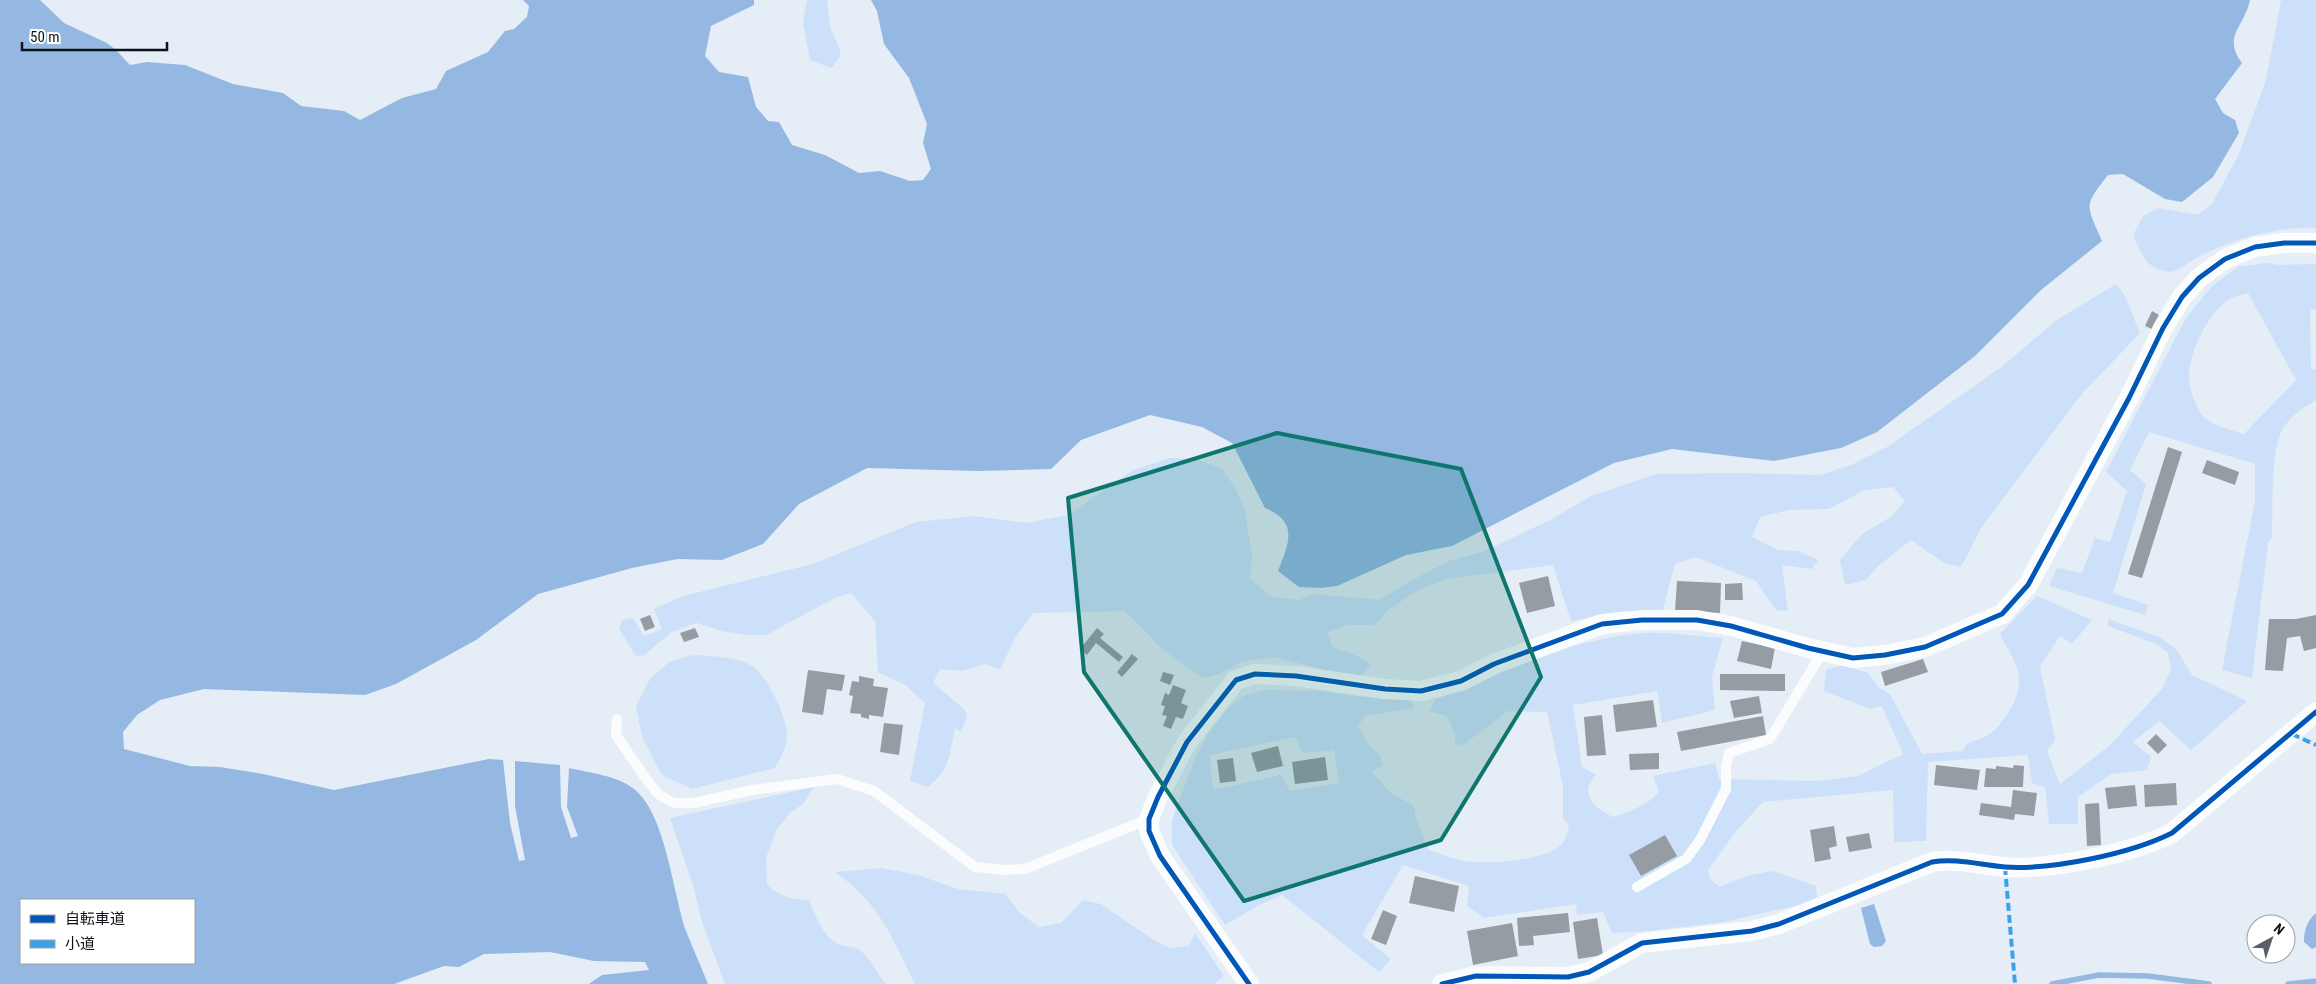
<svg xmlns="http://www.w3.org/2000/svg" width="2316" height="984" font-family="'Roboto Condensed','Noto Sans JP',sans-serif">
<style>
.green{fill:#cce1f9;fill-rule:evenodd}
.water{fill:#94b8e1;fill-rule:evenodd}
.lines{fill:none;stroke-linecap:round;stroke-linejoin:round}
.stream{stroke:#94b8e1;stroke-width:5.5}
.building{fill:#969ca3}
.service{stroke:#fbfcfe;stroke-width:10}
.minor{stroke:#fbfcfe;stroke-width:20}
.quiet{stroke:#3da1ea;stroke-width:4;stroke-dasharray:8 4;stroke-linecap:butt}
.cycleway-casing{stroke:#fff;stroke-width:8}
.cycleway{stroke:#0057b8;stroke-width:5}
.marked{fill:#0f766e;fill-opacity:0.2;stroke:#0f766e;stroke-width:4;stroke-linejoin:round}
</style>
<rect width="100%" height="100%" fill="#e5edf6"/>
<path class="green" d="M807 0H827L831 30 840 49V57L831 68 810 60 803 22Z
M2281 0H2316V228C2277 226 2232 239 2198 257 2185 264 2176 276 2160 270 2143 264 2140 250 2133 235L2143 216 2159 208 2198 215 2212 204 2239 154 2266 80Z
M2267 263 2279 265 2316 264V310L2310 309 2311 369 2316 370V400C2304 407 2292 415 2284 427 2270 446 2273 511 2272 537L2268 543 2252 678 2222 670 2255 501V464L2149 432 2130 470 2146 484 2113 593 2148 605 2145 615 2049 586 2057 568 2082 573 2095 538 2110 542 2127 491 2106 472 2186 318 2212 286 2238 267ZM2248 293 2296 380 2244 434C2233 431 2208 424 2202 415 2195 406 2187 383 2189 371 2191 349 2210 310 2230 299 2234 296 2242 295 2248 293Z
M2116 284C2126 292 2134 320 2140 333L2081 395 1981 528 1961 567 1944 563 1911 540 1878 566 1866 580 1845 585 1840 560 1862 534 1892 516 1905 501 1893 487 1865 490 1829 509 1789 510 1760 517 1752 537 1778 550 1798 551 1818 560 1812 569 1782 565 1788 611 1776 610 1756 581 1696 557 1675 564 1662 613 1622 611 1571 621 1553 565 1447 579 1416 591 1387 611 1375 625H1347L1328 632 1332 647 1355 655 1371 664 1362 676 1328 671 1275 657 1242 662 1219 674 1203 678 1162 649 1125 611 1033 613 1015 638 1000 670 985 664 962 671 940 669 933 683 964 709 967 717 961 732 955 728C949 755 951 769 928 787L910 781 925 703 905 685 878 672 875 621 851 593 835 598 766 635H747L722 631 697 623 672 632 644 655 636 656 619 629 622 620 633 618 644 636 662 629 654 609 683 596 813 564 916 522 974 516 1026 523 1068 515 1133 470 1170 458 1196 459 1222 469 1234 486 1245 509 1252 557 1250 579 1272 597 1299 600 1314 594 1379 600 1418 577 1449 561 1485 551 1552 519 1591 496 1656 474 1732 473 1820 475 1851 465 1887 447 2000 368 2057 320Z
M2037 596 2092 620 2072 644 2060 636 2040 666 2055 740 2047 751 2060 784 2109 746 2162 689 2171 669 2168 653 2156 644 2108 626V619L2159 637 2176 649 2192 675 2247 701 2191 750 2159 721 2133 742 2151 757 2147 770 2111 774 2078 797V824H2049L2045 787 2032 783 2028 755 1928 762 1926 841 1894 842 1893 790 1763 802 1737 830 1708 870 1710 879 1720 887 1746 876 1773 871 1816 886 1817 901 1723 922 1649 931 1612 933 1603 912 1577 915 1576 904 1484 918 1467 906 1469 886 1403 865 1362 935 1391 959 1379 972 1282 895 1261 904 1225 925 1172 845V820L1194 761 1208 734 1228 708 1243 696 1265 690 1320 691 1363 697 1412 700 1414 708 1365 716 1358 726 1369 745 1379 755 1383 765 1372 772 1391 793 1414 806 1416 819 1429 850C1439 853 1449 858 1459 860 1482 865 1536 862 1557 848 1565 843 1568 834 1569 825L1563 818V786L1547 712 1508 711 1463 745 1455 744V734L1447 716 1429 711 1435 700C1503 673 1572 637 1647 633 1672 632 1698 637 1723 638L1712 677 1715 710 1662 723 1657 691 1573 705 1582 767 1596 775C1578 795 1595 808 1613 817 1630 811 1647 806 1659 792L1653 776 1715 763 1719 779 1817 781 1858 776 1903 754 1882 706 1870 709 1824 691 1826 670 1844 665 1868 673 1878 687 1890 694 1922 754 1963 751 1966 744C1973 741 1984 738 1991 733 2005 722 2022 695 2019 676 2017 662 2006 646 2000 634ZM1295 737 1302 753 1334 750 1339 783 1290 791 1281 775 1213 790 1210 755Z
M692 655C710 656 736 656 752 666 767 675 788 719 787 736 786 749 781 757 775 768L692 789 662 775 642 737 636 706 650 679 669 662Z
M814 787 803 804 790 813 776 831 766 858 767 885C780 896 792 900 809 900 816 917 823 937 840 945 845 947 851 946 856 948 870 955 876 973 886 984H725L701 919 694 888 670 818Z
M881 868 918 875 958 889 1005 894 1020 913 1039 927 1061 923 1083 900 1101 904 1152 939 1170 948 1189 946 1195 933 1224 976 1214 984H915C892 937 880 904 835 872Z"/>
<path class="water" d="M0 0H40L64 23 107 43 117 51 130 65 147 62 185 65 233 84 283 93 301 106 344 111 360 120 402 98 436 89 446 71 488 52 505 31 514 29 527 17 529 6 523 0H754V5L711 26 705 56 719 72 748 77 756 107 768 121 779 122 792 145 825 155 859 173 880 171 910 181 923 180 931 169 923 143 927 124 909 78 884 44 877 11 871 0H2250C2244 28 2222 36 2242 63L2215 99 2223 113 2235 120 2239 133 2213 177 2182 202 2165 199 2123 174 2108 175C2083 207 2086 204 2102 241L2041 290 1975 356 1877 432 1841 448 1774 461 1672 449 1614 463 1452 546 1406 555 1337 586 1321 588 1299 587 1278 571C1289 543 1299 522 1265 508L1232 443 1202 427 1150 415 1081 440 1051 469 978 471 867 468 799 504 763 544 722 560 678 559 632 568 538 594 476 640 396 684 365 695 204 689 160 700 137 715 123 732 124 749 190 766 220 767 263 774 334 790 489 759 503 760 510 823 519 861 525 860 515 806V761L560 765 561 807 571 838 578 836 567 807 569 768C590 773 616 775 634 789 666 814 673 894 686 931 693 949 701 966 708 984H589L602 975 649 970 645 962 594 961 550 952 484 954 459 967 444 966 394 984H0ZM21 900H194V963H21Z
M1874 904 1886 941 1882 946 1874 947 1870 944 1861 908Z
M2316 913V947L2312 949 2304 942C2304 930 2307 921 2316 913Z"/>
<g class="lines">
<path class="stream" d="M2052 984 2099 975 2148 976 2209 984
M2288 984 2316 981"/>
</g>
<path class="building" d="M2152 311 2159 315 2152 329 2145 326Z
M2168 447 2182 452 2142 578 2128 574Z
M2207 460 2239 472 2235 485 2202 473Z
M1548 576 1555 606 1527 613 1519 583Z
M1677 581 1721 583 1720 613 1675 611Z
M1742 583 1743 600H1725V584Z
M650 615 655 627 645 631 640 619Z
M2316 615V648L2304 651 2300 636 2287 638 2283 671 2265 670 2269 619H2296Z
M695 628 699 637 684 642 680 633Z
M1097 628 1104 634 1100 638 1123 657 1119 662 1096 643 1087 655 1080 649Z
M1742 641 1775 648 1771 669 1737 661Z
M1132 654 1138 659 1122 677 1117 672Z
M1923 659 1928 672 1885 686 1881 672Z
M808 670 845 675 842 691 827 689 823 715 802 712Z
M1163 672 1174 675 1170 685 1160 681Z
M1720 674H1785V691L1720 690Z
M859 676 874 679 873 686 888 688 883 717 869 715V719L861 717V714L850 713 853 696 849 695 852 681 859 682Z
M1173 685 1186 690 1181 703 1188 706 1183 719 1176 717 1171 729 1163 726 1167 716 1162 715 1165 706 1161 705 1165 693 1169 695Z
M1759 696 1762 713 1734 718 1730 701Z
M1653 700 1657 727 1616 732 1613 705Z
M1602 715 1606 755 1587 756 1584 717Z
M1763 716 1766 735 1681 751 1677 732Z
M884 723 903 725 899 755 880 752Z
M2156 734 2167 745 2158 754 2147 743Z
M1278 746 1283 766 1257 772 1251 753Z
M1659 753V769L1630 770 1629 754Z
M1325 757 1328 780 1295 784 1292 762Z
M1233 758 1236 781 1220 783 1217 760Z
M1936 765 1980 770 1977 790 1934 785Z
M2014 765 2024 766 2023 787H1984L1986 768 1996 769V766L2013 768Z
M2176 783 2177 805 2145 807 2144 785Z
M2135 785 2137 806 2108 809 2105 788Z
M2013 790 2037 793 2034 816 2015 814 2014 820 1979 815 1981 803 2011 807Z
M2099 803 2101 845 2087 846 2085 804Z
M1834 826 1837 846 1829 848 1831 859 1815 862 1810 830Z
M1869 833 1872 848 1849 852 1846 837Z
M1665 835 1677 856 1641 876 1629 855Z
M1415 876 1459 886 1454 912 1409 903Z
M1383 910 1397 916 1386 945 1371 939Z
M1568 913 1570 932 1533 936 1534 945 1519 946 1517 918Z
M1597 918 1603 955 1578 959 1573 922Z
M1512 923 1518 956 1473 965 1467 931Z"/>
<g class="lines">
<path class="service" d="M617 719 616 735 646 779 658 794 674 803H694L752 790 837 779 874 791 975 867 1004 870 1025 869 1149 819
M1637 887 1686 859 1700 840 1726 789V766L1729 753 1770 739 1823 651"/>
<path class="minor" d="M1249 984 1160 856 1149 831V819L1158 797 1187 742 1236 680 1255 674 1296 676 1385 689 1421 691 1461 681 1494 664 1602 624 1642 620H1697L1731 626 1808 648 1853 658 1885 655 1925 647 2002 614 2028 585 2129 398 2163 328 2182 297 2199 278 2225 259 2255 247 2284 243H2316
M1442 984 1476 976 1568 977 1589 972 1642 943 1752 931 1779 924 1932 862C1957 858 1980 865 2005 867 2052 870 2130 854 2172 833L2316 712"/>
<path class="quiet" d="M2292 734 2316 745
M2005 867 2015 984"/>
<g class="cycleway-casing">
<path id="cycleway" d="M1249 984 1160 856 1149 831V819L1158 797 1187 742 1236 680 1255 674 1296 676 1385 689 1421 691 1461 681 1494 664 1602 624 1642 620H1697L1731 626 1808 648 1853 658 1885 655 1925 647 2002 614 2028 585 2129 398 2163 328 2182 297 2199 278 2225 259 2255 247 2284 243H2316
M1442 984 1476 976 1568 977 1589 972 1642 943 1752 931 1779 924 1932 862C1957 858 1980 865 2005 867 2052 870 2130 854 2172 833L2316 712"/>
</g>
<use href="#cycleway" class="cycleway"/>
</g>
<path class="marked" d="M1277 433 1461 469 1541 677 1441 840 1244 901 1084 672 1068 498Z"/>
<rect x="20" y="899" width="175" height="65" fill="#ffffff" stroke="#9fa0a3"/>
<rect x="30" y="915" width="25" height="8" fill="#0057b8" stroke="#9fa0a3"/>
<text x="65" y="924" font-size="15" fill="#0e1218">自転車道</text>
<rect x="30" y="940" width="25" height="8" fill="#3da1ea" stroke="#9fa0a3"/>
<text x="65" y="949" font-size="15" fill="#0e1218">小道</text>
<g transform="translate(2271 939) rotate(40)"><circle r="24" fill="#ffffff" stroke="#9fa0a3"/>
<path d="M0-4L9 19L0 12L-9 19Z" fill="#595f66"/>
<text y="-8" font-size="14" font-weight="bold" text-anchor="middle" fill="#0e1218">N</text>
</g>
<path d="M22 42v8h145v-8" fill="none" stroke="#0e1218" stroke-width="2.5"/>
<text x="30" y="42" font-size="15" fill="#0e1218" stroke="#ffffff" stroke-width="4" paint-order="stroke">50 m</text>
</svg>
